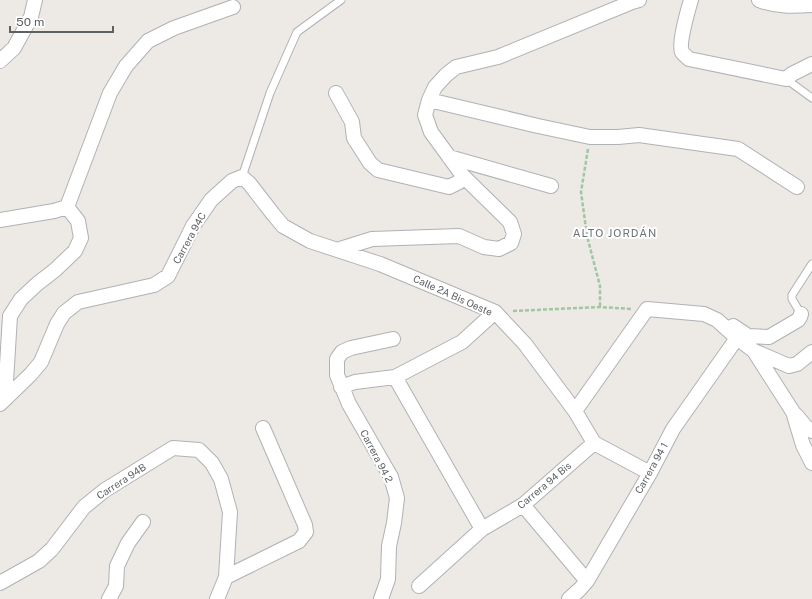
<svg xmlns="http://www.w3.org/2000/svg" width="812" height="599" font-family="'Public Sans',sans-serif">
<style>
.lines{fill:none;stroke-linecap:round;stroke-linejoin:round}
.lane-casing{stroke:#afb2b5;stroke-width:9}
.street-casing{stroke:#afb2b5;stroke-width:16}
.path{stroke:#a0c7a4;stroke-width:2.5;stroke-dasharray:4 2;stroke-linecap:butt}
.lane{stroke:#fff;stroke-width:7}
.street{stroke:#fff;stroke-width:14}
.labels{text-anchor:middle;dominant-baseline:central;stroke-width:4;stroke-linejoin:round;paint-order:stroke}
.street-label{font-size:10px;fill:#5c6063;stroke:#fff}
.neighbourhood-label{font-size:11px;letter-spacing:1px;fill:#6d7275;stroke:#fff}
</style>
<rect width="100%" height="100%" fill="#ede9e4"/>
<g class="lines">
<g class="lane-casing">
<path id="lane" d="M786 79 812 98
M242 177 270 93 297 32 341 0
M801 314 792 299V295L812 264"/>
</g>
<g class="street-casing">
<path id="street" d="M691 0C688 10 678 44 682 52 684 55 687 57 689 59L786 79 792 74 812 64
M759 0C776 7 794 6 812 5
M0 61 14 48 31 17 35 0
M336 93 352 122 354 138 370 163 378 170 449 187 459 182 463 176
M429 100 538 126 590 137H618L639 135 738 149 797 187
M449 157 551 186
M67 207 110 93 126 66 148 41 174 28 233 7
M0 220 54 211 67 207
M337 250 372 239 459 236 484 247 499 249 511 243 514 234 510 222 463 176 431 132 425 115 429 100 435 87 446 75 456 67 498 57 632 2 639 0
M733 326 748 336 769 337 798 320 800 317 801 314
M754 351 789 366 797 364 812 352
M395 377 482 529
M341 387 355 382 395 377 462 342 495 312
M5 398 10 316 21 299 37 284 55 270 75 251 81 238 78 221 67 207
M0 404 31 374 41 362 57 324 64 313 78 302 154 285 168 276 193 226 211 200 232 181 242 177 249 183 273 214 283 226 310 241 380 264 495 312 525 344 575 411 594 443 650 473
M575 411 647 309 704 314 717 320 737 338 754 351 793 412 803 445 812 463
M796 415 806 427 812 431
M523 505 587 581
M226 577 299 541 306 532 305 525 263 428
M0 583 39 561 52 549 84 507 105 490 173 448 199 450 212 463 221 479 230 512 226 577 217 599
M419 586 482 529 523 505 594 443
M109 599 116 586 117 566 128 543 143 522
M381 599 388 579 389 546 394 523 397 498 391 477 349 404 337 375V359L342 352 351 348 393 339
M569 599 580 589 587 581 650 473 673 429 737 338"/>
</g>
<path class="path" d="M588 149 581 192 587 236 600 286V307
M513 311 600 307 632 309"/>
<use href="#lane" class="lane"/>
<use href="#street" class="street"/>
</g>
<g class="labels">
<g class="street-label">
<text transform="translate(189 238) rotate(-61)">Carrera 94C</text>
<text transform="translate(453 295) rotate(24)">Calle 2A Bis Oeste</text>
<text transform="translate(377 456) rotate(62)">Carrera 94 2</text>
<text transform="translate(651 468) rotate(-61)">Carrera 94 1</text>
<text transform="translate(121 481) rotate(-33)">Carrera 94B</text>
<text transform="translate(544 485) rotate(-40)">Carrera 94 Bis</text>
</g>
<g class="neighbourhood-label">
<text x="615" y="233">ALTO JORDÁN</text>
</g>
</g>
<path d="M10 26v6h103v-6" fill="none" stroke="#5c6063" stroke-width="2"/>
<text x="16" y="26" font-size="12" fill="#5c6063" stroke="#ffffff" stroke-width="3" paint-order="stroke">50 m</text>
</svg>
